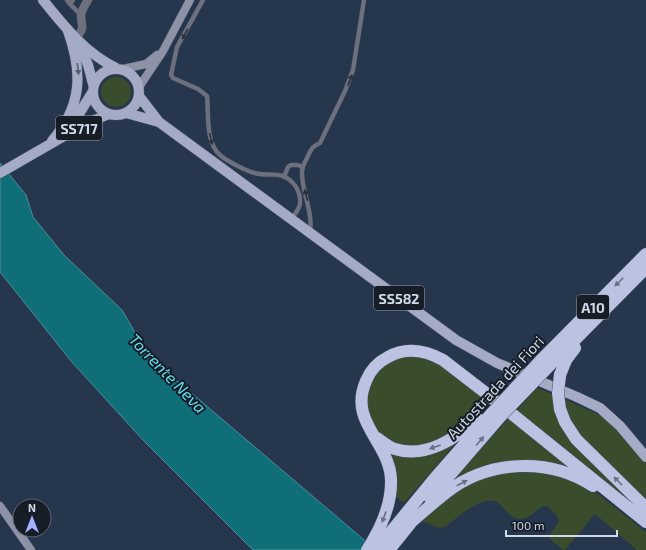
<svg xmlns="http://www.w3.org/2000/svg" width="646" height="550" font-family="'Exo 2',sans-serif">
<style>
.green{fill:#394d2d}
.water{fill:#106e79;stroke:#498e9a}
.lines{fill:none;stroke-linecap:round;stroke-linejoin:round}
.lane-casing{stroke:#445468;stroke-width:5}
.street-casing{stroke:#445468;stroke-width:9}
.secondary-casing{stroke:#445468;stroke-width:9}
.primary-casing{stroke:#445468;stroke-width:11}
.highway-casing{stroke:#445468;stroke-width:13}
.lane{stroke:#6e717d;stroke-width:4}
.street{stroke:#6e717d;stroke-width:8}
.secondary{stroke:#8e92a6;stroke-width:8}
.primary{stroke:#a6abc5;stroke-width:10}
.highway{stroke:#bcc2e1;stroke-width:12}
.highway-bridge-casing{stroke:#445468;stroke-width:13;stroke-linecap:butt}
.highway-bridge{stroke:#bcc2e1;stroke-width:12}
.oneway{fill:#2c323c}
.oneway2{fill:#575d6e}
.oneway3{fill:#697084}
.labels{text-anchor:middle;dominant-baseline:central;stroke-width:4;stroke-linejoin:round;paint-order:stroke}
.shield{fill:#161d27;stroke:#98a1ae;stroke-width:1}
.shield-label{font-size:14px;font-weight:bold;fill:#cfdae8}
.street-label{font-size:15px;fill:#cfdae8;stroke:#161d27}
.water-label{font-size:16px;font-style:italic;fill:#64deef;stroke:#161d27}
</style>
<rect width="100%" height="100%" fill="#26364c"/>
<path class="green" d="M101 92a15 15 0 1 1 30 0a15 15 0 1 1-30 0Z
M417 355 439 364 489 403 464 426 426 446H399L380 435 368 416 367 390 377 370 400 357Z
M537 388 552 394 555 411 643 511 516 411Z
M562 398 595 413 609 421 646 464V505L577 435 568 420Z
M509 418 566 464 564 467 558 465 452 481Z
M453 441 455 444 404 503 393 495 388 450Z
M541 470 578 482 598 494 646 532V550H637L595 514 565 550H563C558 545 552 542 549 537 551 530 557 527 559 521L557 516 547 506C536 506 533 519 521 519 515 520 510 515 506 511 503 508 500 504 497 502 483 494 457 518 446 526 438 530 431 525 423 521L435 506 447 495 490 474Z"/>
<path class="water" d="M0 163 26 195 33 217 64 255 122 310 149 357 376 550H253L142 439 71 361 0 272Z"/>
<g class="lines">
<g class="lane-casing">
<path id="lane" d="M67 0 70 4 73 0
M203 0 177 47 171 75 173 78 198 89 207 96C209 114 205 142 220 155 225 160 248 172 255 173 264 176 274 173 283 176 293 180 301 191 300 203 300 209 295 214 291 219
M70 4 81 15
M284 177 288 167 291 165H298L302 167
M310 231C313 211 302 193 302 173 302 168 304 163 307 158 311 150 311 147 320 143L345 91 353 70 364 0"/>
</g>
<g class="street-casing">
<path id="street" d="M76 38C86 26 81 27 81 15 82 9 85 5 88 0"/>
</g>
<g class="secondary-casing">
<path id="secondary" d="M123 69 146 64 157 55
M139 87 163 51 190 0
M0 506 31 550"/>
</g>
<g class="primary-casing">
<path id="primary" d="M43 0C64 26 85 53 116 68
M79 44 88 65 93 84
M93 92a23 23 0 1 1 46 0a23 23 0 1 1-46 0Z
M139 96 159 122 456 340 497 363 577 397 600 408 620 426 646 457
M126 113 159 122
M66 128 77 117 92 93
M52 141C82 106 83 73 68 31
M0 173 85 124 109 114"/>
</g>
<g class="highway-casing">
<path id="highway" d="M541 360 646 254
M549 366 646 268
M560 375 566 360 575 348
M560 409 565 422 576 439 646 508
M377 438C383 442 388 447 395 449 426 459 456 438 478 419
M430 498 500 417
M409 524C422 513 434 502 447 492 489 460 549 457 593 486
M367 550C380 530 392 504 391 479 389 441 348 422 366 381 370 371 378 362 388 357 406 347 425 350 443 360L491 397 646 522
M376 550 434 479 492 413
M389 550 414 519"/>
</g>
<use href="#lane" class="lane"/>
<use href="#street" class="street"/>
<use href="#secondary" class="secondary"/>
<use href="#primary" class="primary"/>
<use href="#highway" class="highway"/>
<g class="highway-bridge-casing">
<path id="highway-bridge" d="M560 409 558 393 560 375
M492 413 541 360
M500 417 549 366"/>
</g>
<use href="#highway-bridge" class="highway-bridge"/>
</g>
<defs><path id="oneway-solid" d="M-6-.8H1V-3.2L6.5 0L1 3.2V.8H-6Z"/></defs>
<g class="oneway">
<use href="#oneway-solid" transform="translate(185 34) rotate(119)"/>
<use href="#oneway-solid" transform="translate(350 80) rotate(-69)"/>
<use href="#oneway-solid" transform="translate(211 139) rotate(77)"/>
<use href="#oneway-solid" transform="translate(306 195) rotate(-105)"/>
</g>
<use class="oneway2" href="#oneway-solid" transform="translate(78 69) rotate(84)"/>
<g class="oneway3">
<use href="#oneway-solid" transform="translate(619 282) rotate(135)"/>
<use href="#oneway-solid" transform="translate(480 441) rotate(-49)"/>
<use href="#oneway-solid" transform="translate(435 447) rotate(161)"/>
<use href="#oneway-solid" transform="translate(618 481) rotate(-135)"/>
<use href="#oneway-solid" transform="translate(462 483) rotate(-28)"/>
<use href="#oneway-solid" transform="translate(384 517) rotate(110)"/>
</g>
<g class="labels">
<g class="shield">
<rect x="56" y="116" width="46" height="24" rx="3"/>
<rect x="374" y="286" width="50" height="24" rx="3"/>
<rect x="577" y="295" width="32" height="24" rx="3"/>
</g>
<g class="shield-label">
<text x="79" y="128">SS717</text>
<text x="399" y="298">SS582</text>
<text x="593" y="307">A10</text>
</g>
<g class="street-label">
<text transform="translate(495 387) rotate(-47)">Autostrada dei Fiori</text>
</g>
<g class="water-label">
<text transform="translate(168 373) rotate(46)">Torrente Neva</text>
</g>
</g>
<g transform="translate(32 518)"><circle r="19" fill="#161d27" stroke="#606974"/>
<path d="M0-3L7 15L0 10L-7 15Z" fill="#a4b1fc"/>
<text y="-6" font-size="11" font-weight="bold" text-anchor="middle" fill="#cfdae8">N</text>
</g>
<path d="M506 530v6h111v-6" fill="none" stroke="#cfdae8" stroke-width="2"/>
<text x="512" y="530" font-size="12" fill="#cfdae8" stroke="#161d27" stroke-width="3" paint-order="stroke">100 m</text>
</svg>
